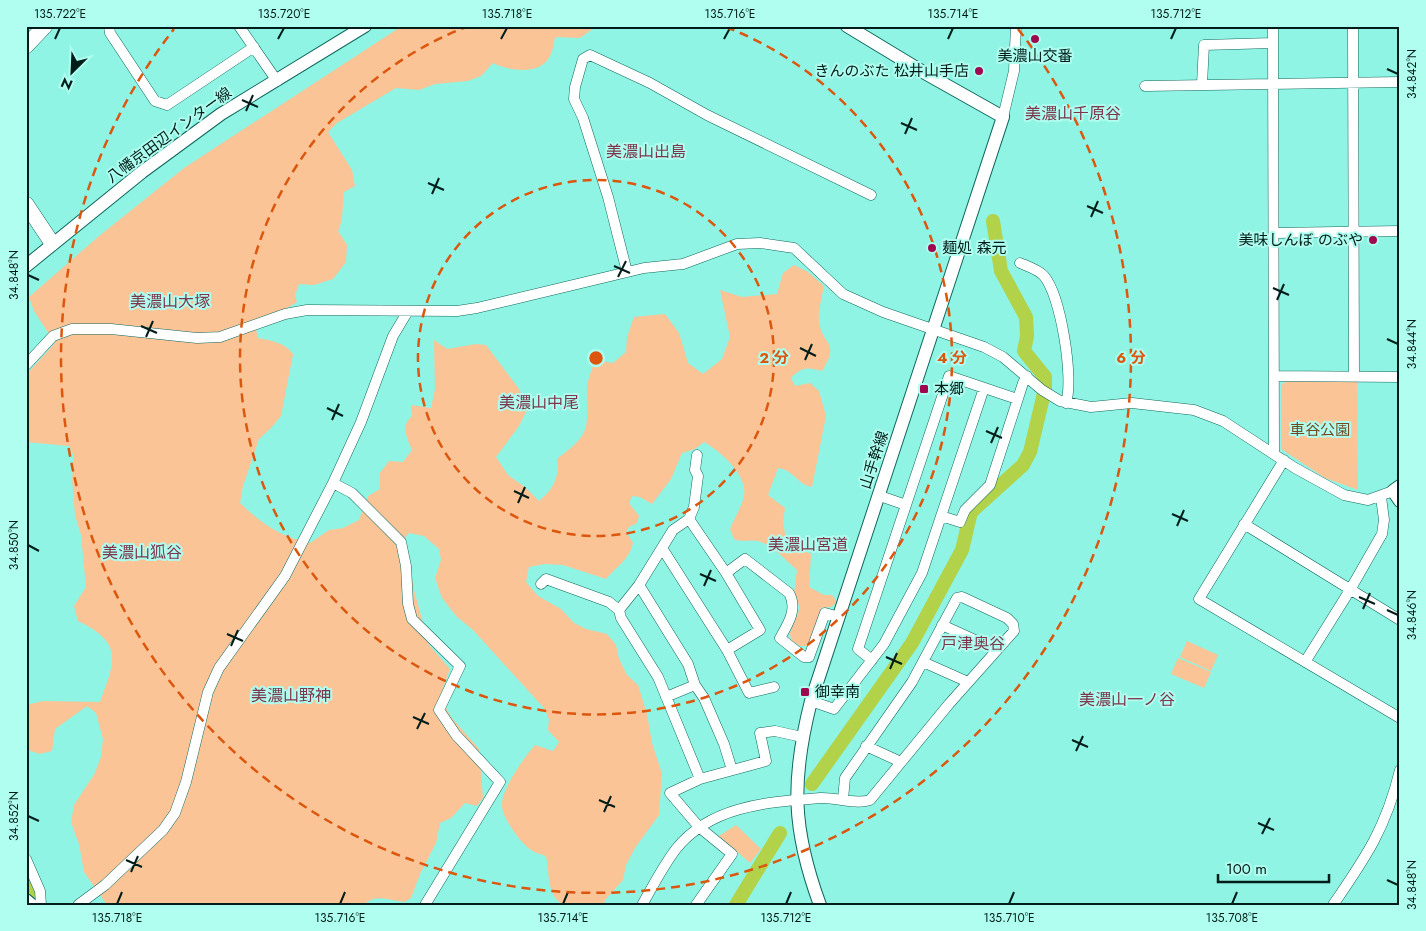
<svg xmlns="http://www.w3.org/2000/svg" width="1426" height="931" font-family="Jost,'Noto Sans JP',sans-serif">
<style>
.green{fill:#fbc496}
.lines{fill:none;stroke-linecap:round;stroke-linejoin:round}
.river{stroke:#b1d249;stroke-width:14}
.minor-casing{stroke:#10685d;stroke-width:11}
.major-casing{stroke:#10685d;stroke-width:14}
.highway-casing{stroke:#10685d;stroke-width:16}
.minor{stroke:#fff;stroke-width:10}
.major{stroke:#fff;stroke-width:12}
.highway{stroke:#fff;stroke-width:15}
.ticks{fill:none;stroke:#001d19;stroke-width:2}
.ring{fill:none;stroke:#dc560d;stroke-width:2.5;stroke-dasharray:9 6}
.poi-dot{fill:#9f084f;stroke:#affeef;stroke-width:2}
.labels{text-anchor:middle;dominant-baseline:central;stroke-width:4;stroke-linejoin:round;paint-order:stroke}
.poi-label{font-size:15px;fill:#001d19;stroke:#affeef;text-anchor:start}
.street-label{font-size:15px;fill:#001d19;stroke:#affeef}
.park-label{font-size:15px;fill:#724921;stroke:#affeef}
.neighbourhood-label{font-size:16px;fill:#7c364c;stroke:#affeef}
.centre{fill:#dc560d;stroke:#affeef;stroke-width:2.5}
.ring-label{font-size:15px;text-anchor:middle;font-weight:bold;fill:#dc560d;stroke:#affeef;stroke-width:4;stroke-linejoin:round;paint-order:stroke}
.neatline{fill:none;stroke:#001d19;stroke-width:2}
.ticks-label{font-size:12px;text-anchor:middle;fill:#001d19}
</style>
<rect width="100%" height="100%" fill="#8ff4e3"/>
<path class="green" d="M402 26H597L580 38 555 37C554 43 553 51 550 56 540 76 509 71 493 63L481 76 468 81 435 84 419 90 396 88 337 123 328 132 352 170 355 186 344 192C342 206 344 219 338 231L347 245 346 262 333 279 314 285 299 284 295 295 297 302 284 310 254 321 258 338C272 341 284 342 293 354L281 416 271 428 259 439 243 486 240 503C262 524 281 537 310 543L329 530 343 528 359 520 368 496 380 489V473L389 461 403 462 412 450C407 437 400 427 412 416L411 405 431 408 435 389 434 340 447 349 476 344 486 345 519 389 528 408 519 426 496 457 508 475 526 488 539 501C553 489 560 478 557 459 594 431 586 429 587 387 588 378 592 369 595 360L613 363 626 352 627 337 634 317 665 314 679 333 688 363 703 374 722 359 730 337 720 290 742 297 777 294 783 273 794 265 808 272 824 286C822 297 818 310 819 321 822 347 841 340 822 371 808 367 801 367 791 378L795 386 810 383 819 391 826 416 812 487C798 485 794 470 778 468L768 495 785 508 783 522 786 539 796 548 811 554 809 587 824 595H832L837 602 831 607 821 608 809 646H800L791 640 790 633 800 608 794 593 797 570C786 561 773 545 758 541 749 539 743 543 734 539L730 529C734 518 742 507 744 496 748 475 720 451 704 442L695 449 682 453 671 479 652 504 640 497 632 496 629 503 639 516 637 523 629 527 626 532 633 543C629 560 617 566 606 579L563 565 545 564 529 567 526 582 538 596 561 609 574 623 586 629 607 634 616 645 619 659 627 675 638 685 647 714 652 743 662 774 659 815 635 848 626 865 623 880 605 900 604 905C574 905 555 915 549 880 548 872 548 864 546 856 541 854 535 853 531 850 521 844 499 814 502 802 505 784 524 758 535 745L553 751 559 742 548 730 549 719 544 708 473 630 456 616 442 598 435 578 441 560 439 549 424 536 409 533 405 537 414 590 429 645 450 669 440 697 451 717 479 749 483 798 477 806 465 803 451 818 440 823 436 843 420 874 411 898 404 902C390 900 374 893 364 905H107L84 872 79 844 71 822 74 805 95 773 101 757 103 739 96 713 87 706 55 729 52 751 39 754 26 749V705L43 701 100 702C115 661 124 643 78 621L74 606 86 587 81 535 75 515 72 479 74 456 69 446 26 442V375L55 343 34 311 29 297 99 236 184 168Z
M1287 381 1357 382 1358 490 1325 478 1281 449V385Z
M1187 641 1218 655 1211 671 1180 657Z
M1178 658 1211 672 1204 688 1171 674Z
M736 825 761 849 750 863 719 836Z"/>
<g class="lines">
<path class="river" d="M812 784 912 643 962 550 971 512 1023 465 1030 452 1045 389V377L1024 351 1027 336 1026 317 1001 271 993 221
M26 883 29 892 26 902
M736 905 780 833"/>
<g class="minor-casing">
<path id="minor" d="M109 26 110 33 155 101 167 105 254 47
M239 26 277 81
M1273 26 1274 454
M1353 26 1354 376
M1202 84 1204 45 1273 43
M1145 86 1400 82
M1003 117 1014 71 1016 26
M1274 233 1400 231
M1020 263C1027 266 1039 270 1044 276 1061 296 1074 379 1066 403
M627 272 608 197 583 118 574 99 575 87 583 59 590 55 650 83 707 115 871 195
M26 365 53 336 72 329H111L197 338 220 337 285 314 307 310 457 311 477 308 644 268 683 264 737 244 760 243 794 248 843 294 883 312 984 347 1003 357 1042 390 1060 401 1091 407 1132 403 1194 410 1223 421 1295 468 1344 495 1368 500 1393 491
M1275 376 1400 377
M1284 460 1199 599 1400 718
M333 483 352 493 401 542 406 566 408 604 412 619 460 666 439 710 456 735 500 782 425 905
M880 496 906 505
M941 516 960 522 965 510 990 485 1023 383 1027 376
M689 519 726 573 760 630 727 650
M1244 524 1400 620
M662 548 727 650 749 693 774 687
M726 573 745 559 789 593C798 609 788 624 780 638L804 657H809L825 613 839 617
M541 584 546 579 609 602 619 610 639 585 673 530 689 519 694 507 698 476 695 470 697 455
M639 585 688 664 695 685 704 698 724 744 732 770
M619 610 621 618 658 677 700 779
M942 625 997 650
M872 660 858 649 949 376 1017 399
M923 662 968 682
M1305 662 1350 590 1382 534 1384 520 1381 497
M666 697 695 685
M811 701 834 709 884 644 922 573 984 388
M866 746 901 762
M26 859 40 891 41 905
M78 905 105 885 163 830 175 813 186 782 208 692 219 668 285 576 333 483 361 422 393 336 408 311
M642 905C653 886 663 866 676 849 711 805 769 802 820 798 836 797 854 805 870 800L949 704 1014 631 1013 624 1007 618 962 597 957 598 912 682 845 778 843 799
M696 905 732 854 699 827 670 793 700 779 766 761 760 733 775 731 802 737
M1333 905C1366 857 1386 828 1400 770"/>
</g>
<g class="major-casing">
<path id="major" d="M26 266 142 172 221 114 365 26
M1400 486 1393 491 1400 501
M26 900 32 905
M820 905C792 829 791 780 811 701L1003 117 923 72 847 26"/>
</g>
<g class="highway-casing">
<path id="highway" d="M26 46 45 26
M26 204 52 243"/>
</g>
<use href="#minor" class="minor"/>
<use href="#major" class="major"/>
<use href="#highway" class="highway"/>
</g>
<path class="ticks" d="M55 39 60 28M278 39 284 28M501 39 507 28M724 39 730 28M948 39 953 28M1171 39 1176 28M1387 69 1398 74M242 100 258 107M246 111 253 95M901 123 917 130M905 134 912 118M428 183 444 190M432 194 439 178M1087 206 1103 213M1091 217 1098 201M614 266 630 273M28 275 39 280M618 277 626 261M1273 288 1289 295M1277 300 1284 284M141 326 157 333M146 337 153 321M1387 339 1398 344M800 348 816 356M805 360 812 344M327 408 343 416M332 420 339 404M986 431 1002 438M991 443 998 427M514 491 529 498M518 503 525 487M1172 514 1188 521M1177 526 1184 510M28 545 39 551M700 574 716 581M704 586 711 570M1359 597 1375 604M1363 609 1370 593M1387 610 1398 615M227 634 243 641M231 646 238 630M886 657 902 664M890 669 897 653M413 717 429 724M417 729 425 713M1072 740 1088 747M1076 751 1083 736M599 800 615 807M604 812 611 796M28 816 39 821M1258 823 1274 830M1262 834 1270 818M126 860 142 867M131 872 138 856M1387 880 1398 885M117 904 122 892M340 904 345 892M563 904 568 892M786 904 791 892M1009 904 1014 892M1232 904 1237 892"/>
<g class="ring">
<circle cx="596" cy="358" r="178"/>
<path d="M726 27A356 356 0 1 1 466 27"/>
<path d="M1018 29A535 535 0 1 1 174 29"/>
</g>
<g class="poi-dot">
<circle cx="1035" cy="39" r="5"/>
<circle cx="979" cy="71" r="5"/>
<circle cx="1373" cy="240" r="5"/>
<circle cx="932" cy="248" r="5"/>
<rect x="919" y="384" width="10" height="10" rx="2.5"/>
<rect x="800" y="687" width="10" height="10" rx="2.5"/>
</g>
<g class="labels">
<g class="poi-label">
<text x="1035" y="56" text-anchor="middle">美濃山交番</text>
<text x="969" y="71" text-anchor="end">きんのぶた 松井山手店</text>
<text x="1363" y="240" text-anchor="end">美味しんぼ のぶや</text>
<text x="942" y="248">麺処 森元</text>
<text x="934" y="389">本郷</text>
<text x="815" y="692">御幸南</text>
</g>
<g class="street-label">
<text transform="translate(169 135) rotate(-36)">八幡京田辺インター線</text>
<text transform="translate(874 460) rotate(-72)">山手幹線</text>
</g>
<g class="park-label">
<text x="1320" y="430">車谷公園</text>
</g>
<g class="neighbourhood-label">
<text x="1073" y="113">美濃山千原谷</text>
<text x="646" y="151">美濃山出島</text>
<text x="170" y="301">美濃山大塚</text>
<text x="539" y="402">美濃山中尾</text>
<text x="808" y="544">美濃山宮道</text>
<text x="142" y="552">美濃山狐谷</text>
<text x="973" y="643">戸津奥谷</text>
<text x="291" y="695">美濃山野神</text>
<text x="1127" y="699">美濃山一ノ谷</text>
</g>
</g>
<circle cx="596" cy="358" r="8" class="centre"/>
<g class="ring-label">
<text x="774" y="363">2 分</text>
<text x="952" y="363">4 分</text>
<text x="1131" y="363">6 分</text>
</g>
<rect width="1426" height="931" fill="none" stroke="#affeef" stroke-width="55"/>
<g transform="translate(72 72) rotate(204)" stroke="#affeef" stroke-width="4" paint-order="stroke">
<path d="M0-4L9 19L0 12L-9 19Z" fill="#001d19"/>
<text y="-8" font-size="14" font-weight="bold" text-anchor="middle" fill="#001d19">N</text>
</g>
<path d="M1218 874v8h111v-8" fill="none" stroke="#001d19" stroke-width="2.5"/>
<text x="1226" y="874" font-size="15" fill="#001d19" stroke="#affeef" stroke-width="4" paint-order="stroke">100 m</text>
<rect x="28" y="28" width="1370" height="876" class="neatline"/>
<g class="ticks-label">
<text x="60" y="18">135.722°E</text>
<text x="284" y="18">135.720°E</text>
<text x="507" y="18">135.718°E</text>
<text x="730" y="18">135.716°E</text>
<text x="953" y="18">135.714°E</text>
<text x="1176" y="18">135.712°E</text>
<text transform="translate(1412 74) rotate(-90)" y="4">34.842°N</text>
<text transform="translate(14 275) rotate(-90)" y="4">34.848°N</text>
<text transform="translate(1412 344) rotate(-90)" y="4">34.844°N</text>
<text transform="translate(14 545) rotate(-90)" y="4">34.850°N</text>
<text transform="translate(1412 615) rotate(-90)" y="4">34.846°N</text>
<text transform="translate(14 816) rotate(-90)" y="4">34.852°N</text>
<text transform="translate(1412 885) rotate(-90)" y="4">34.848°N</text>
<text x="117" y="922">135.718°E</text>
<text x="340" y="922">135.716°E</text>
<text x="563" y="922">135.714°E</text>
<text x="786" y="922">135.712°E</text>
<text x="1009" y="922">135.710°E</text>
<text x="1232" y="922">135.708°E</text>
</g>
</svg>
